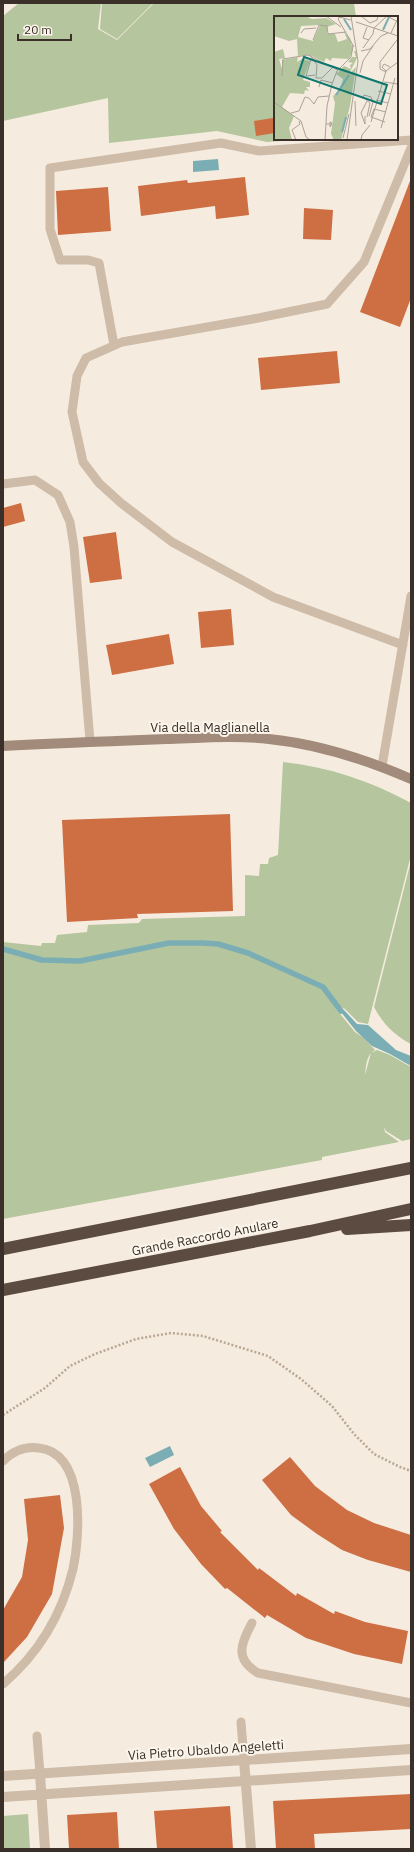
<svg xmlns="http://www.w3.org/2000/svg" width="414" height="1852" font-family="'IBM Plex Sans',sans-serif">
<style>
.green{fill:#b5c59d}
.water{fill:#7baeb4}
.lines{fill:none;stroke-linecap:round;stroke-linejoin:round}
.stream{stroke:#7baeb4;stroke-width:5.5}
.building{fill:#ce6e43}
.path{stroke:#baa693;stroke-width:2.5;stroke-dasharray:2 2;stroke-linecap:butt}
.service{stroke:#cebca9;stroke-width:9}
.minor{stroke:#cebca9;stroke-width:10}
.secondary{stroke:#a28b7a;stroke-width:10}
.motorway{stroke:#5c4b40;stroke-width:12}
.labels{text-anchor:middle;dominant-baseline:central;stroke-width:4;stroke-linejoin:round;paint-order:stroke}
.street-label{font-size:13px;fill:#3b3029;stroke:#fbf5ec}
.inset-river{fill:none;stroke:#7baeb4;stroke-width:2}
.inset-road{fill:none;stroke:#aba196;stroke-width:1}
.view{fill:#0f766e;fill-opacity:0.15;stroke:#0f766e;stroke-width:2}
.inset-edge{fill:none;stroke:#3b3029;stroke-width:2}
</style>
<rect width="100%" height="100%" fill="#f5ecdf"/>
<path class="green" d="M19 3H101L98 29 117 40 154 3H354L356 17H275V139H310L267 142 217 131 109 143 108 98 3 121V16Z
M102 3H153L117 39 100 29Z
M283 762C329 767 371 781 411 803V855L368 1024 358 1022 345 1009 337 1005 336 1009 355 1032 364 1038 375 1050C366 1055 366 1066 365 1075L371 1053 377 1050 390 1055 411 1067V1139L402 1141 386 1131 384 1127 385 1132 399 1142 322 1157V1160L3 1219V942L41 946 42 943H55L57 935 87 932 88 925 139 923 142 919 245 916V875L259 876 260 864H268L269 858 278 855Z
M411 861V1044C394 1035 383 1024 374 1007Z
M28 1814 30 1849H3V1816Z"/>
<path class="water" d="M218 159 219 170 193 172V161Z
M337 1007 344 1010 357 1024 368 1025 396 1050 411 1056V1066L390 1054 372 1046 356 1031Z
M170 1446 174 1455 150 1467 145 1458Z"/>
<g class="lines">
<path class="stream" d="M3 949 42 960 80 961 169 943H202L218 944 248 953 323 987 341 1011"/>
</g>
<path class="building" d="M273 118 275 133 256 136 254 121Z
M245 177 249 215 216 219 215 206 141 216 138 186 187 180 188 183Z
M410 181H411V298L400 327 360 312Z
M108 187 111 231 58 235 56 191Z
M304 208 333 210 331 240 303 239Z
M337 351 340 383 261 390 258 358Z
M21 503 25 521 3 527V508Z
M116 532 122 579 90 583 83 537Z
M231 609 234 645 201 648 198 612Z
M169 634 174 664 112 675 106 645Z
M230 814 233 911 137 914 138 918 67 922 62 820Z
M290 1457 315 1486 347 1510 374 1523 411 1535V1572L368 1560 342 1550 317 1534 291 1515 262 1480Z
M180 1467 201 1506 222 1531 220 1532 258 1570 259 1568 296 1596 297 1593 334 1614 335 1611 365 1622 408 1631 402 1664 354 1654 306 1638 267 1615 265 1618 227 1588 225 1589 201 1564 174 1529 149 1484Z
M60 1495 64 1528 52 1594 27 1637 3 1663V1610L22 1577 28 1540 24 1499Z
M411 1794V1829L314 1834 315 1849H276L273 1801Z
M230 1806 233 1849H157L154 1811Z
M117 1812 119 1849H69L67 1815Z"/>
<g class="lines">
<path class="path" d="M3 1415 45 1388 70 1366 95 1354 136 1339 171 1333 203 1336 268 1356 301 1379 332 1406 354 1434 374 1454 400 1467 411 1471"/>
<path class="service" d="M114 345 99 263 88 260H60L50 229V168L221 143 259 151 411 140
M3 484 35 480 58 495 70 522 74 547 90 741
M403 645 273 597 172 542 121 503 99 483 83 462 72 412 77 376 86 358 122 342 253 319 327 304 364 262 411 148
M382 766 411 596
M3 1461C13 1451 25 1446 39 1448 86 1453 80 1536 73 1569 62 1614 38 1654 3 1684
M252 1623C241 1643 234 1659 258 1673L411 1703
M241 1722 244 1760
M37 1736 40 1774"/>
<path class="minor" d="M244 1760 251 1849
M40 1774 45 1849
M3 1776 411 1749
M3 1797 411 1770"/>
<path class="secondary" d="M3 746C57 743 112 741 166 739 200 738 235 735 269 739 318 744 365 759 411 779"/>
<path class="motorway" d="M347 1229 411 1225
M3 1249 411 1168
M3 1290 310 1231 411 1209"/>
</g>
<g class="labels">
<g class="street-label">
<text x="210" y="727">Via della Maglianella</text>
<text transform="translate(205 1237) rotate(-11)">Grande Raccordo Anulare</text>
<text transform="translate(206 1750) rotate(-4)">Via Pietro Ubaldo Angeletti</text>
</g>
</g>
<g transform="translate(274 16)">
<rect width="124" height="124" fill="#f5ecdf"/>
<path d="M31 0 38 3 52 2 62 8 53 11V18H61L64 26 73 23 70 16 76 22 79 34 75 43 58 42 57 45 52 42 50 46 36 39 24 40 23 46 28 43 36 45 29 64 36 66V71H32L35 75 31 74 30 78 16 77 8 91 0 85V36L9 33 11 42 5 43 8 53V44L24 41 23 23 15 25 0 20V1ZM46 9 39 25 24 21 27 10ZM80 35H83V42L75 58 82 51 76 90 67 124H60L57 118 61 87 59 80 66 73 69 63 62 58 70 50 77 53 76 49 79 47 74 46 78 41H82ZM1 86 20 100 15 112 18 124H0Z" fill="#b5c59d" fill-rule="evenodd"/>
<path class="inset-river" d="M70 3 77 14M109 14 115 1M62 79 75 59M68 116 72 101"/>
<path class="inset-road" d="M52 0 67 11M61 0 77 4M87 0 96 7 103 4 104 0M113 0 124 6M0 1 16 0M66 1 64 3 80 31M82 6 124 20M93 11 89 22 95 24M27 17 30 13 42 12M117 17 124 2M39 24 45 9 53 10 54 18 72 16M89 32 99 18 100 12 113 0M87 35 96 33 107 20 114 17M36 39 43 49 42 62H48L59 51M37 43 32 60 41 59M112 55 108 51 110 48 116 51M112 56 106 53V46L123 24M86 57 89 45 99 30M8 60 9 43 34 39 64 54M110 66 124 68M45 71 47 64 59 67M104 75 117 78M102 84 114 87M81 85 82 110M0 86 27 105 32 121 36 124M17 97 25 95 31 81 35 82 40 88 44 81 55 80M91 100V108L87 97 93 85M93 101 96 87 89 81 90 79 97 81 99 86 95 100M97 106 112 55 124 46M111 106 97 101 100 93 112 96M52 108H58L57 106H56V111L58 108M107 112 121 62M69 122 75 98M22 124 18 114 26 108 25 105M51 124 53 90 58 68 63 55 77 41 79 29M73 124 84 45 77 0M87 124 88 119 96 109"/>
<path class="view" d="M30 41 113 69 107 88 24 59Z"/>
<rect width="124" height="124" class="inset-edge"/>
</g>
<rect width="414" height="1852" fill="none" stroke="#3b3029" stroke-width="8"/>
<path d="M18 34v6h53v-6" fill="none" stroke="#3b3029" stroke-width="2"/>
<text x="24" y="34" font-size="12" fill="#3b3029" stroke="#fbf5ec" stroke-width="3" paint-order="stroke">20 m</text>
</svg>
